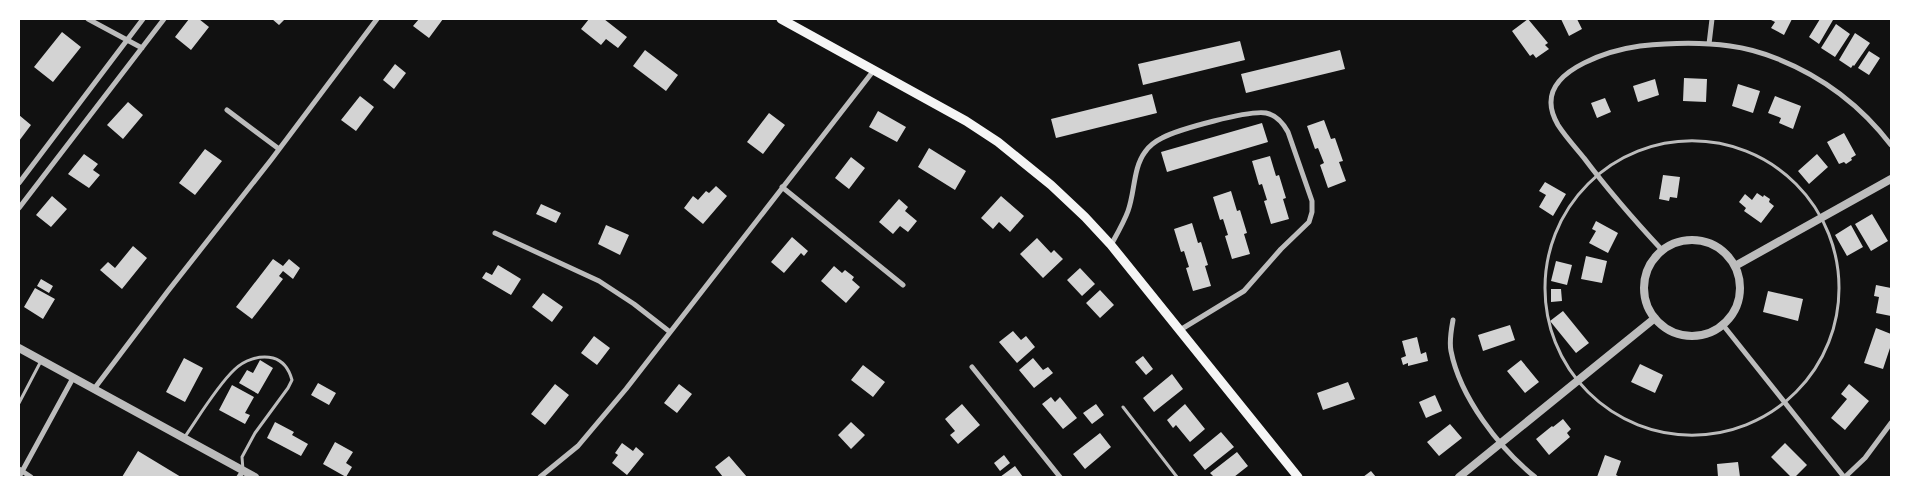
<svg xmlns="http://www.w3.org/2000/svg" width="1910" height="496" font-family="'Work Sans',sans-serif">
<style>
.building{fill:#d3d3d3}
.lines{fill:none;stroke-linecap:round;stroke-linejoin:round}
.service{stroke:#bcbcbc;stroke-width:3}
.minor{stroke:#bcbcbc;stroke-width:5}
.tertiary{stroke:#bcbcbc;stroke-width:8}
.secondary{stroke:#f5f5f5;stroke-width:9}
</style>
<rect width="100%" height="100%" fill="#111"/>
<path class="building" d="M189 19H199L209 27 191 50 175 37Z
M272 19H285L279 25Z
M419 19H443L429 38 413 26Z
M589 19H604L627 37 618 48 606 39 601 45 581 29Z
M1528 19 1548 43 1545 45 1549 49 1536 58 1533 54 1530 56 1512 31Z
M1561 19H1577L1582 29 1569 36Z
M1769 19H1792L1784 35 1771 28 1775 22Z
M1820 19 1833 20 1819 44 1809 37Z
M1836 24 1850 34 1835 57 1821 48Z
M62 32 81 47 53 82 34 67Z
M1855 33 1870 43 1854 66 1853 65 1851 68 1839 60Z
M1240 41 1245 60 1143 85 1138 64Z
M645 50 678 75 666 91 633 66Z
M1340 50 1345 69 1246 93 1241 74Z
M1869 51 1880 58 1869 75 1858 68Z
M395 64 406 73 394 89 383 80Z
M1684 78 1707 79 1706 102 1683 101Z
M1655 79 1659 95 1638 102 1633 86Z
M1738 84 1760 91 1753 113 1732 106Z
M1152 94 1157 113 1056 138 1051 119Z
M360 96 374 107 356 131 341 120Z
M1775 96 1801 106 1793 129 1779 123 1781 118 1768 113Z
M1605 98 1611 112 1597 118 1591 103Z
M128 102 143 115 123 139 107 125Z
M878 111 906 127 897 142 869 127Z
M769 113 785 125 763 154 747 142Z
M19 115 31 125 19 141Z
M1324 120 1331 139 1335 138 1343 161 1339 162 1346 181 1328 188 1320 165 1324 163 1318 148 1315 149 1307 126Z
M1262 123 1268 142 1167 172 1161 152Z
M1844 133 1856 155 1851 158 1852 160 1846 164 1844 162 1839 164 1827 142Z
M929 148 966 171 955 190 918 167Z
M205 149 222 161 195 195 179 183Z
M84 154 98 164 93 170 100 175 89 188 68 174Z
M1817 154 1828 167 1809 184 1798 171Z
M1270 156 1276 176 1279 175 1286 198 1283 199 1289 219 1271 224 1264 201 1267 200 1262 184 1259 185 1252 161Z
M851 157 865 168 849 189 835 178Z
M1663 175 1680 177 1677 198 1670 197 1669 201 1659 199Z
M1545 182 1566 194 1553 216 1539 207 1546 195 1539 191Z
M716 186 727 196 703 224 684 208 693 196 698 200 706 191 709 193Z
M1231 191 1237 211 1240 210 1247 233 1244 234 1250 254 1232 259 1225 236 1228 235 1223 219 1220 220 1213 197Z
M1757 193 1763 197 1764 195 1770 199 1769 202 1774 206 1761 223 1744 211 1746 208 1739 202 1745 194 1752 200Z
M52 196 67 209 51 227 36 215Z
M1001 196 1024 216 1010 232 999 222 993 229 981 218Z
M899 199 908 207 905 211 917 221 908 232 900 226 893 234 879 222Z
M541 204 561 213 556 223 536 214Z
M1872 214 1888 241 1871 251 1855 224Z
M1596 221 1618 233 1608 253 1589 243 1596 231 1592 229Z
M1192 223 1198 243 1201 242 1208 265 1205 266 1211 286 1193 291 1186 268 1189 267 1184 251 1181 252 1174 229Z
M606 225 629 235 620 255 598 244Z
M1851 225 1863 247 1847 256 1835 235Z
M792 237 808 251 804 256 801 253 784 273 771 262Z
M1037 238 1051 253 1054 250 1063 259 1043 278 1020 254Z
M133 246 147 258 122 289 100 270 108 262 115 268Z
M1586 256 1607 261 1602 283 1581 279Z
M273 259 283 266 289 259 300 268 293 279 283 271 279 276 283 279 252 319 236 307Z
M1556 261 1572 265 1567 285 1551 281Z
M498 265 521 279 511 295 482 278 486 272 492 275Z
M834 266 842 273 845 270 854 277 852 280 860 287 846 303 821 281Z
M1080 268 1095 284 1082 296 1067 280Z
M41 279 53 286 49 293 37 286Z
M1876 285 1891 288V316L1876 313 1879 297 1874 296Z
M35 288 55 299 43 319 24 307Z
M1551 289H1561L1562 301 1551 302Z
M1100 290 1114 305 1100 318 1086 303Z
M1768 291 1803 299 1798 321 1763 312Z
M543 293 563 307 552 322 532 307Z
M1563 311 1589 343 1576 353 1550 321Z
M1510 325 1515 340 1483 351 1478 335Z
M1876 328 1891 334V345L1883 369 1864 363Z
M1013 331 1021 340 1026 336 1035 347 1017 363 999 342Z
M594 336 610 348 597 365 581 353Z
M1417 337 1421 354 1426 352 1428 361 1408 366V363L1403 365 1401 358 1406 356 1402 341Z
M1143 356 1153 369 1146 375 1135 362Z
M184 358 203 368 185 402 166 392Z
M1033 358 1043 370 1048 367 1053 373 1034 388 1019 370Z
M260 360 273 368 258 394 239 383 247 370 253 373Z
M1521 360 1539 382 1525 393 1507 371Z
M1640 364 1663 375 1655 393 1631 382Z
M863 365 885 382 873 397 851 380Z
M1172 374 1183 389 1154 412 1143 398Z
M1348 382 1355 399 1323 410 1317 393Z
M318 383 336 393 329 405 311 395Z
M555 384 569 395 545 425 531 414Z
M679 384 692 394 677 413 664 403Z
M1849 384 1869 401 1845 430 1831 418 1847 399 1841 394Z
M232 385 254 397 245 413 250 415 245 424 219 410Z
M1435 395 1442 411 1426 418 1419 402Z
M1051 397 1055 402 1060 397 1077 418 1063 429 1042 404Z
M962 404 980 425 958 444 950 435 955 431 945 419Z
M1096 404 1104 415 1092 424 1083 413Z
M1185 404 1205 429 1190 442 1176 425 1173 428 1167 420Z
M1563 419 1571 429 1567 433 1570 437 1549 455 1536 439 1552 426 1553 427Z
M275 422 294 432 292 435 308 444 301 456 267 438Z
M851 422 865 435 851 449 838 435Z
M1450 424 1462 438 1439 456 1427 442Z
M1221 432 1234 447 1205 470 1193 455Z
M1100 433 1111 447 1085 469 1073 454Z
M335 442 353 452 346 463 352 467 346 477 323 464Z
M622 443 633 451 636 447 644 454 627 475 612 463 618 455 615 453Z
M1785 443 1807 465 1795 477H1791L1771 457Z
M138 451 181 477H122Z
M1237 452 1248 466 1234 477H1214L1210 473Z
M1004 455 1010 463 1000 471 994 463Z
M1605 455 1621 461 1616 475 1620 477H1597Z
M729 456 747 477H723L715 467Z
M1738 462 1740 477H1718L1717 464Z
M1015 466 1023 477H1000Z
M1371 471 1376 477H1363Z"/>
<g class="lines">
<path class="service" d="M1545 288a147 147 0 1 1 294 0a147 147 0 1 1-294 0Z
M19 403 41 361
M1123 407 1177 477
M184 438C198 418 217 386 234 370 244 360 259 355 273 358 284 361 289 369 292 380L288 388 255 433 242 457 243 470"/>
<path class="minor" d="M88 19 142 48
M1709 44 1712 19
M227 110 279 149
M19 183 143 19
M782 187 903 285
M19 208 164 19
M495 233 599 281 634 304 670 332
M1111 245C1117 234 1124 222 1128 211 1135 192 1133 168 1145 152 1149 146 1156 141 1162 138 1179 129 1249 110 1266 113 1277 115 1283 123 1288 132L1312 201V212L1309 222 1281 249 1244 291 1180 330
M1662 250C1635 221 1608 190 1584 158 1575 147 1565 136 1558 125 1554 118 1551 111 1551 103 1550 68 1611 50 1640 46 1669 43 1701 42 1730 46 1746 48 1763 53 1778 59 1823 77 1862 107 1891 145
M1453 320C1451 331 1449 341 1451 351 1460 397 1499 448 1535 477
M1723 325 1844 477
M972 367 1060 477
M94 389 168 291 271 160 377 19
M19 469 31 477
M19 477 73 378
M239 477 243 471
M540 477 578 446 626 389 874 70
M1845 477 1865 458 1891 423"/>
<path class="tertiary" d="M1644 288a48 48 0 1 1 96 0a48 48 0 1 1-96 0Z
M1735 266 1891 179
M19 348 255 477
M1459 477 1655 318"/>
<path class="secondary" d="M781 19 966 121 998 142 1051 185 1085 217 1111 245 1298 477"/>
</g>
<rect width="1910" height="496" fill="none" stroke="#ffffff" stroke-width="40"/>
</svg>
